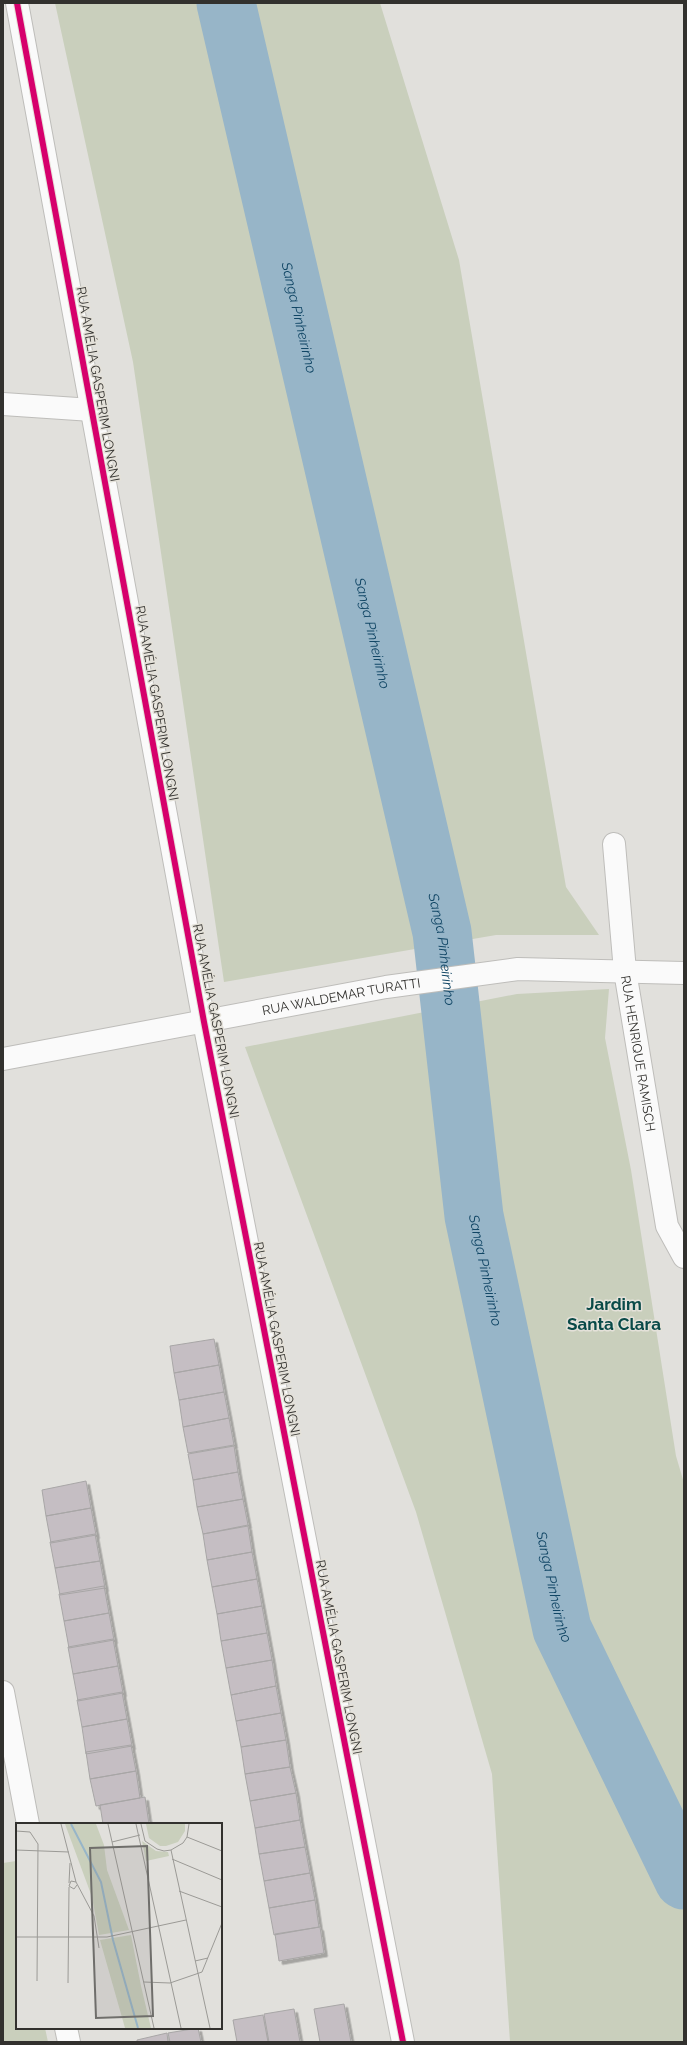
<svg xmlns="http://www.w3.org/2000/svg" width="687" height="2045" font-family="Raleway,sans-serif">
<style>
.green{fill:#c9cfbc}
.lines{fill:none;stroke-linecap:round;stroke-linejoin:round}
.river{stroke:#97b5c8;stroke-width:59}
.building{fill:#c5bec3;stroke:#a8a6a6;filter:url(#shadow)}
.minor-casing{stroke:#bebdba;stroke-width:24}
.tertiary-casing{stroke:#bebdba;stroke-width:24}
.minor{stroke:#fafafa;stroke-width:22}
.tertiary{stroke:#fafafa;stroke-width:22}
.cycleway-casing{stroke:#e4e1d9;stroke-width:8}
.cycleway{stroke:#d6006c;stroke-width:6}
.labels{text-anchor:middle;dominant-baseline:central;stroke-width:3;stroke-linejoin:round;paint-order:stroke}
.street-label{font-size:13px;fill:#32312e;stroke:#e4e1d9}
.water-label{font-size:14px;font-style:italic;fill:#114665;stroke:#e4e1d9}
.district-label{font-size:17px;font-weight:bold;fill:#094a48;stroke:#e4e1d9}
.inset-river{fill:none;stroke:#97b5c8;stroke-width:2}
.inset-road{fill:none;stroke:#9b9a96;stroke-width:1}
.view{fill:#6f6e6b;fill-opacity:0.15;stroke:#6f6e6b;stroke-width:2}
.inset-edge{fill:none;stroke:#32312e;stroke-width:2}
</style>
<defs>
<filter id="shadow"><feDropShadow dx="3.5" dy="3.5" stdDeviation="0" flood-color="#0004"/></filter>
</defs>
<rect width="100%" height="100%" fill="#e1e0dc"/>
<path class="green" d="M55 3H380L459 260 566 887 599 935H496L224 982 133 362Z
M609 989 605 1038 631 1170 676 1456 684 1483V2042H510L492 1774 416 1512 245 1047 517 994Z
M16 1861 17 2028H45L48 2042H3V1863Z"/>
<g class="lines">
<path class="river" id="s1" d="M226 3 442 932 474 1216 562 1629 684 1880"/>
</g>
<path class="building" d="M214 1339 219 1365 174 1373 170 1346Z
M219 1365 224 1392 179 1400 174 1373Z
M224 1392 229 1418 183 1427 179 1400Z
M229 1418 234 1445 188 1453 183 1427Z
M234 1446 238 1472 193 1480 188 1454Z
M238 1472 243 1499 197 1507 193 1480Z
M86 1481 91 1508 46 1516 42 1490Z
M243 1499 248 1525 203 1534 197 1507Z
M91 1508 96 1535 51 1543 46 1516Z
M248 1526 252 1552 207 1560 203 1534Z
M95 1534 100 1561 55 1568 50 1542Z
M252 1552 257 1579 212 1587 207 1560Z
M100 1561 105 1588 60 1595 55 1568Z
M257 1579 262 1606 217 1614 212 1587Z
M104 1586 109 1613 64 1621 59 1594Z
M262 1606 267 1633 221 1641 217 1614Z
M109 1613 114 1640 69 1648 64 1621Z
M267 1633 272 1660 226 1668 221 1641Z
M113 1639 118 1666 73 1674 68 1647Z
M272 1660 276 1686 231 1695 226 1668Z
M118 1666 123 1693 78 1701 73 1674Z
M276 1686 281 1713 236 1721 231 1695Z
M122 1692 127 1719 82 1727 77 1700Z
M281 1713 286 1740 241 1747 236 1721Z
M127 1719 132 1746 86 1754 82 1727Z
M286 1740 290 1767 245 1774 241 1747Z
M131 1745 136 1771 90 1779 86 1752Z
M290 1767 296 1793 250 1801 245 1774Z
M136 1771 140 1798 96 1806 90 1779Z
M296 1793 300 1820 255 1828 250 1801Z
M145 1797 149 1824H103L100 1805Z
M300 1820 305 1847 259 1854 255 1828Z
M305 1847 310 1873 264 1881 259 1854Z
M310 1873 315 1900 269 1908 264 1881Z
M315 1900 319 1927 274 1935 269 1908Z
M320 1927 324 1953 279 1961 275 1934Z
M344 2004 351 2042H320L314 2009Z
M294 2009 300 2042H269L264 2014Z
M263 2015 268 2042H237L233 2020Z
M198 2028 201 2042H170L168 2033Z
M167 2033 168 2042H137V2040Z"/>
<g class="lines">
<g class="minor-casing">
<g id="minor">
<path d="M17 3 204 1022 403 2042"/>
<path d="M3 404 92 410"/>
<path id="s2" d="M614 844 625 971 667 1226 684 1257"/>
<path d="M3 1692 28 1824"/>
<path d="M66 2028 69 2042"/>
</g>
</g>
<g class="tertiary-casing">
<g id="tertiary">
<path id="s3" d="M3 1059 386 987 518 969 684 973"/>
</g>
</g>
<use href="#minor" class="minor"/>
<use href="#tertiary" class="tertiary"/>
<g class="cycleway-casing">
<path id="cycleway" d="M17 3 204 1022 403 2042"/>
</g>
<use href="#cycleway" class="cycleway"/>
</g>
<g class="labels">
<g class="street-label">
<text transform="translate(98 384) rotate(80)">RUA AMÉLIA GASPERIM LONGNI</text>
<text transform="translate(157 703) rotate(80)">RUA AMÉLIA GASPERIM LONGNI</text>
<text stroke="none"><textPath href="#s3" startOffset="344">RUA WALDEMAR TURATTI</textPath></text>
<text transform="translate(216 1021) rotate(79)">RUA AMÉLIA GASPERIM LONGNI</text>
<text stroke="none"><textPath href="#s2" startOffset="211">RUA HENRIQUE RAMISCH</textPath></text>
<text transform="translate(277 1339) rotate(79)">RUA AMÉLIA GASPERIM LONGNI</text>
<text transform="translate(339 1657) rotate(79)">RUA AMÉLIA GASPERIM LONGNI</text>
</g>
<g class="water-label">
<text stroke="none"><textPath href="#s1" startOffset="323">Sanga Pinheirinho</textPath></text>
<text stroke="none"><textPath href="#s1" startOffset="647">Sanga Pinheirinho</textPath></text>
<text stroke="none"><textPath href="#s1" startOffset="971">Sanga Pinheirinho</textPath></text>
<text stroke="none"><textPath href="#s1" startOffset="1295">Sanga Pinheirinho</textPath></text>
<text stroke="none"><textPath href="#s1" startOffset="1619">Sanga Pinheirinho</textPath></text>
</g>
<g class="district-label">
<text x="614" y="1304">Jardim<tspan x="614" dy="20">Santa Clara</tspan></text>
</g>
</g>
<g transform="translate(16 1823)">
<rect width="206" height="206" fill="#e1e0dc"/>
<path d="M49 1H80L88 22 91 47 113 107 83 112 76 74ZM130 1H169V8L162 19 150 23H144L133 15ZM126 18 140 28 152 29 153 33 130 38ZM115 112 125 163 135 205H109L84 117Z" fill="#c9cfbc"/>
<path class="inset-river" d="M55 1 85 59 97 117 122 205"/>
<path class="inset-road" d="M45 1 60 59M92 1 138 205M120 1 165 205M125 1 129 18 141 26 148 28 155 27 167 20 171 14 173 1M0 8 14 9 22 21 21 158M171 14 206 28M96 19 124 12M0 27 53 29M155 27 194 205M156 36 206 57M53 60 54 40M61 62 58 66 53 63 55 58 60 59 78 93 83 125M163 68 206 84M0 114H91L170 97M179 138 192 135M128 159 154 160 186 149 206 100M52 160 53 64"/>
<path class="view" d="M131 23 137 193 80 195 74 25Z"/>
<rect width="206" height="206" class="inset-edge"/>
</g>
<rect width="687" height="2045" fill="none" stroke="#32312e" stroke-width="8"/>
</svg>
